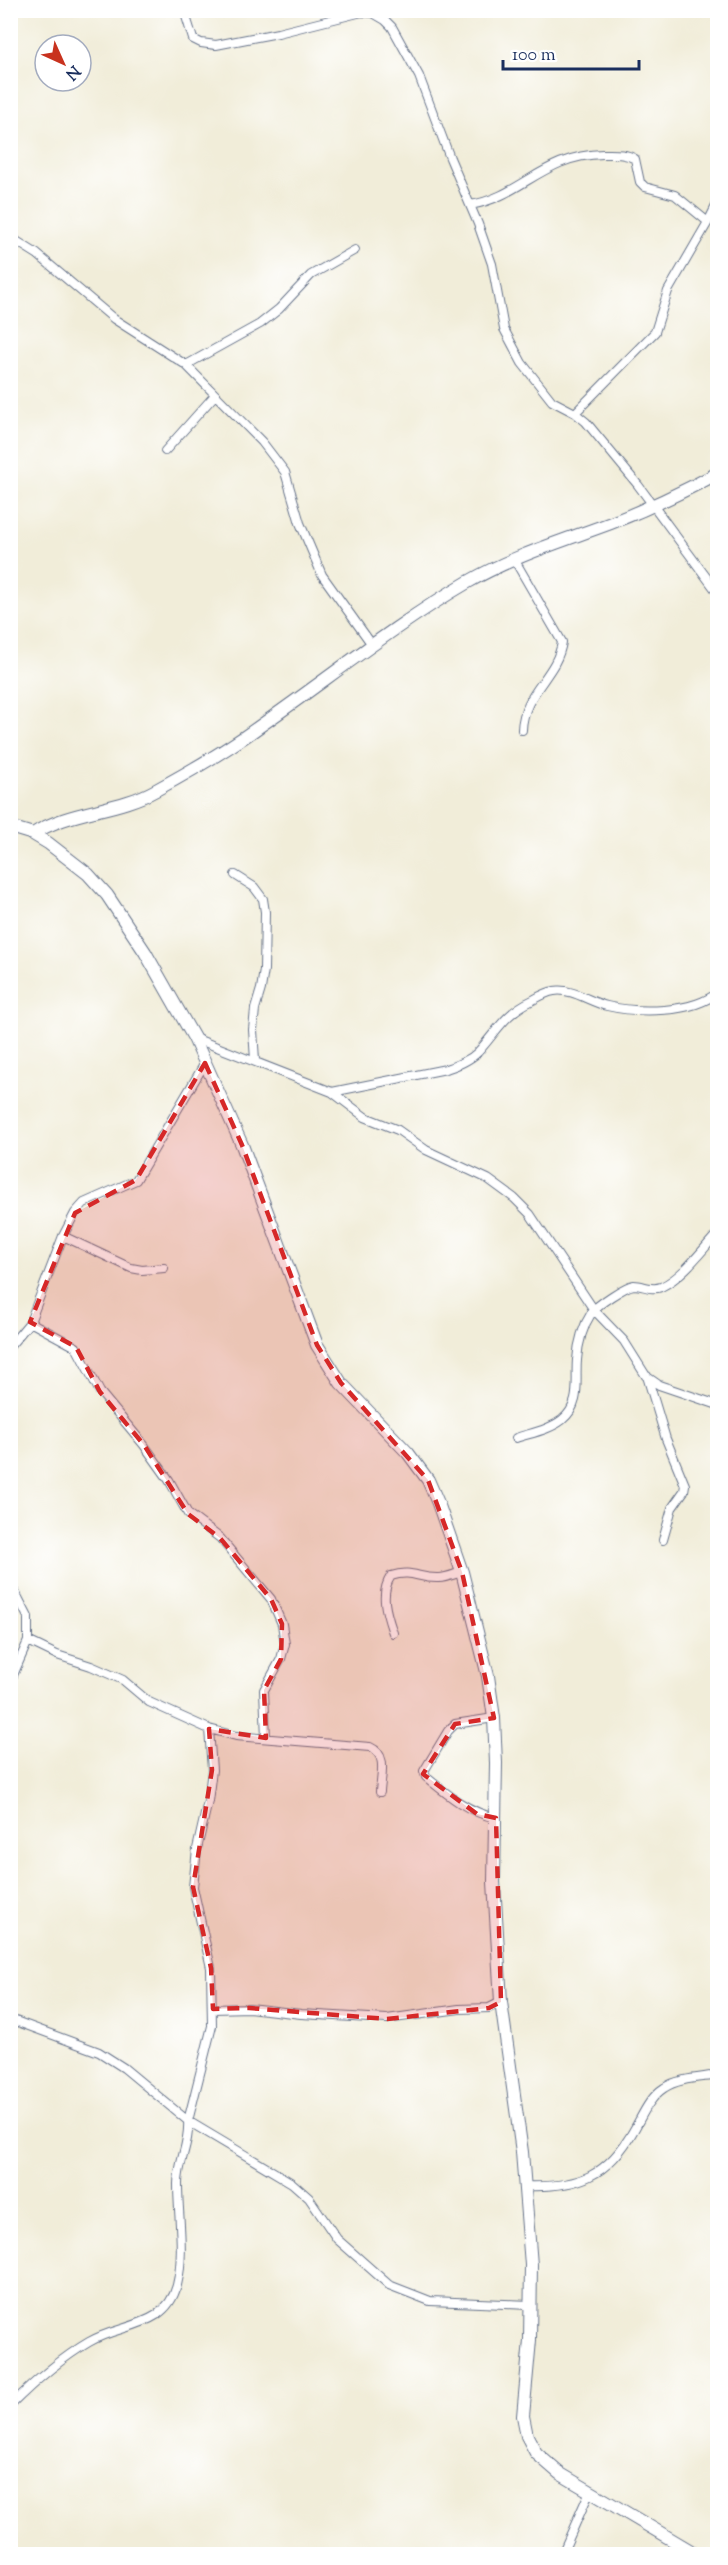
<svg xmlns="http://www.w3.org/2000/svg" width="728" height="2565" font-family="'Sorts Mill Goudy',serif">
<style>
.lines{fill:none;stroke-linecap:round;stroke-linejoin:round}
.street-casing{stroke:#667289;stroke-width:10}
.secondary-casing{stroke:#667289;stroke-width:14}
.street{stroke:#fff;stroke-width:8}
.secondary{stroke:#fff;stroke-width:12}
.marked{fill:#d62828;fill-opacity:0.2;stroke:#d62828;stroke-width:4.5;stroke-dasharray:12 8;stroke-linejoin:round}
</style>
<rect width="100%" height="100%" fill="#fff"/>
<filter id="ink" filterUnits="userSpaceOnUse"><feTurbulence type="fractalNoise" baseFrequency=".0167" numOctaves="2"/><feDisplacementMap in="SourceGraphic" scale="12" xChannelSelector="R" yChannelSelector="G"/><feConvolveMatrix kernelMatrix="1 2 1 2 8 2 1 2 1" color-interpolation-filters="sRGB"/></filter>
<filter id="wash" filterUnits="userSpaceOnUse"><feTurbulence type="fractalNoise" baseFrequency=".008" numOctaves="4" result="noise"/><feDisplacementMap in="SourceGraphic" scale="24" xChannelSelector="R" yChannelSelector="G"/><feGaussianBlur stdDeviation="1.35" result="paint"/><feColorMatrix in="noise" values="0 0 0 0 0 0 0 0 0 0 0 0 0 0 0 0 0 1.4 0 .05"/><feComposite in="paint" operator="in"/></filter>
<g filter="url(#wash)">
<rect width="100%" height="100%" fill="#f1edd9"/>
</g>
<g filter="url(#ink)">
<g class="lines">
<g class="street-casing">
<path id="street" d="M184 10 193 39 201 43 216 45 278 33 362 12 373 13 385 20 392 27 419 76 450 158 478 224 492 264 504 329 522 363 552 401 575 413 586 422 638 485 718 593
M470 205C521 197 543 155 603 154 614 154 626 153 635 159L640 182 645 187 675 195 708 222
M10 237 37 254 114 319 186 365 262 442 285 472 300 523 322 575 373 646
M186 365 260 324 279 309 311 275 355 250
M575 413 655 332 668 291 708 222 718 202
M165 451 215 395
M514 559 562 642C557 676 523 692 522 730
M235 875 254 887 263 899 265 912 264 970 261 989 255 1009 253 1030 255 1060
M194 1038 332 1092 365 1117 398 1130 426 1150 488 1179 514 1198 530 1214 594 1310 624 1341 646 1376 659 1385 718 1405
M332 1092 446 1069C457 1065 469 1061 478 1052 498 1030 505 1013 533 1000 540 996 547 992 554 991 572 988 590 1002 607 1006 637 1013 693 1014 718 992
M63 1236 131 1268 142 1270 164 1268
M30 1322 76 1347 100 1392 144 1445 169 1480 188 1514 220 1538 271 1599 282 1624 285 1644 281 1659 264 1690 266 1738
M10 1346 30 1322 63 1236 75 1213 84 1203 136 1180 205 1063
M647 1376 666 1439 685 1485 684 1491 672 1508 663 1540
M516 1438C531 1433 549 1430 562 1420 582 1404 575 1381 577 1360 578 1343 583 1326 592 1312 597 1305 625 1286 634 1285 644 1285 651 1291 661 1287 683 1277 701 1251 718 1233
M10 1582 28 1617V1641L10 1682
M393 1633C387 1615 379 1594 391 1576 413 1569 418 1579 439 1578 446 1578 455 1574 462 1572
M28 1641 57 1655 91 1666 123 1680 149 1702 209 1729 236 1736 370 1747C388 1755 381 1774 380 1792
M494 1718 455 1724 448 1731 424 1771 426 1777C448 1795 468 1812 496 1818
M213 2009 249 2008 301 2014 387 2019 459 2009 489 2008 501 2002
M10 2019 99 2052 124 2068 188 2121 292 2183 309 2198 337 2239 389 2285 430 2301 530 2305
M525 2186C578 2188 608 2177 635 2128 643 2114 650 2097 664 2088 678 2078 701 2078 718 2075
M10 2406C34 2382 60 2359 89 2342 120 2323 166 2329 177 2285 185 2253 178 2216 178 2184 178 2162 190 2143 188 2121L212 2026 211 1968 193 1887 197 1849 208 1801 212 1770 209 1729
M562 2554 590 2491"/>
</g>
<g class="secondary-casing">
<path id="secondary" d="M10 827 33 834 48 843 88 874 107 895 145 952 194 1038 242 1145 317 1345 341 1383 408 1453 428 1480 438 1503 462 1572 488 1676 494 1718 496 1763 494 1882 501 2002 522 2152 531 2265 530 2340 523 2416 527 2436 536 2453 559 2473 696 2554
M33 834C69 810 117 812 156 790 191 771 227 750 260 726 329 678 396 624 468 582 513 556 563 541 611 523 647 509 683 492 718 473"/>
</g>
<use href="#street" class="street"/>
<use href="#secondary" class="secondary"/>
</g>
</g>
<path class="marked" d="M205 1063 242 1145 317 1345 341 1383 428 1480 462 1572 494 1718 455 1724 423 1774 477 1814 496 1818 501 2002 489 2008 387 2019 249 2008 213 2009 211 1968 193 1887 212 1770 209 1729 266 1738 264 1690 281 1659 282 1624 271 1599 220 1538 188 1514 144 1445 100 1392 76 1347 30 1322 75 1213 136 1180Z"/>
<rect width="728" height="2565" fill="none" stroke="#fff" stroke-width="36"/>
<g transform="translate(63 63) rotate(135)"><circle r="28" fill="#ffffff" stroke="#a4acbf" stroke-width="1.5"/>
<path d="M0-4.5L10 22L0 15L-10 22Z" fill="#c8321e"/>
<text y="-9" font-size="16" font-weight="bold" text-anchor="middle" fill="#1b2f5e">N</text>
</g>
<path d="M503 60v9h136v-9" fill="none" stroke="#1b2f5e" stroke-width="3"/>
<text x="512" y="60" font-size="18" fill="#1b2f5e" stroke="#ffffff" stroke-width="4.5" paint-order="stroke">100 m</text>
</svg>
